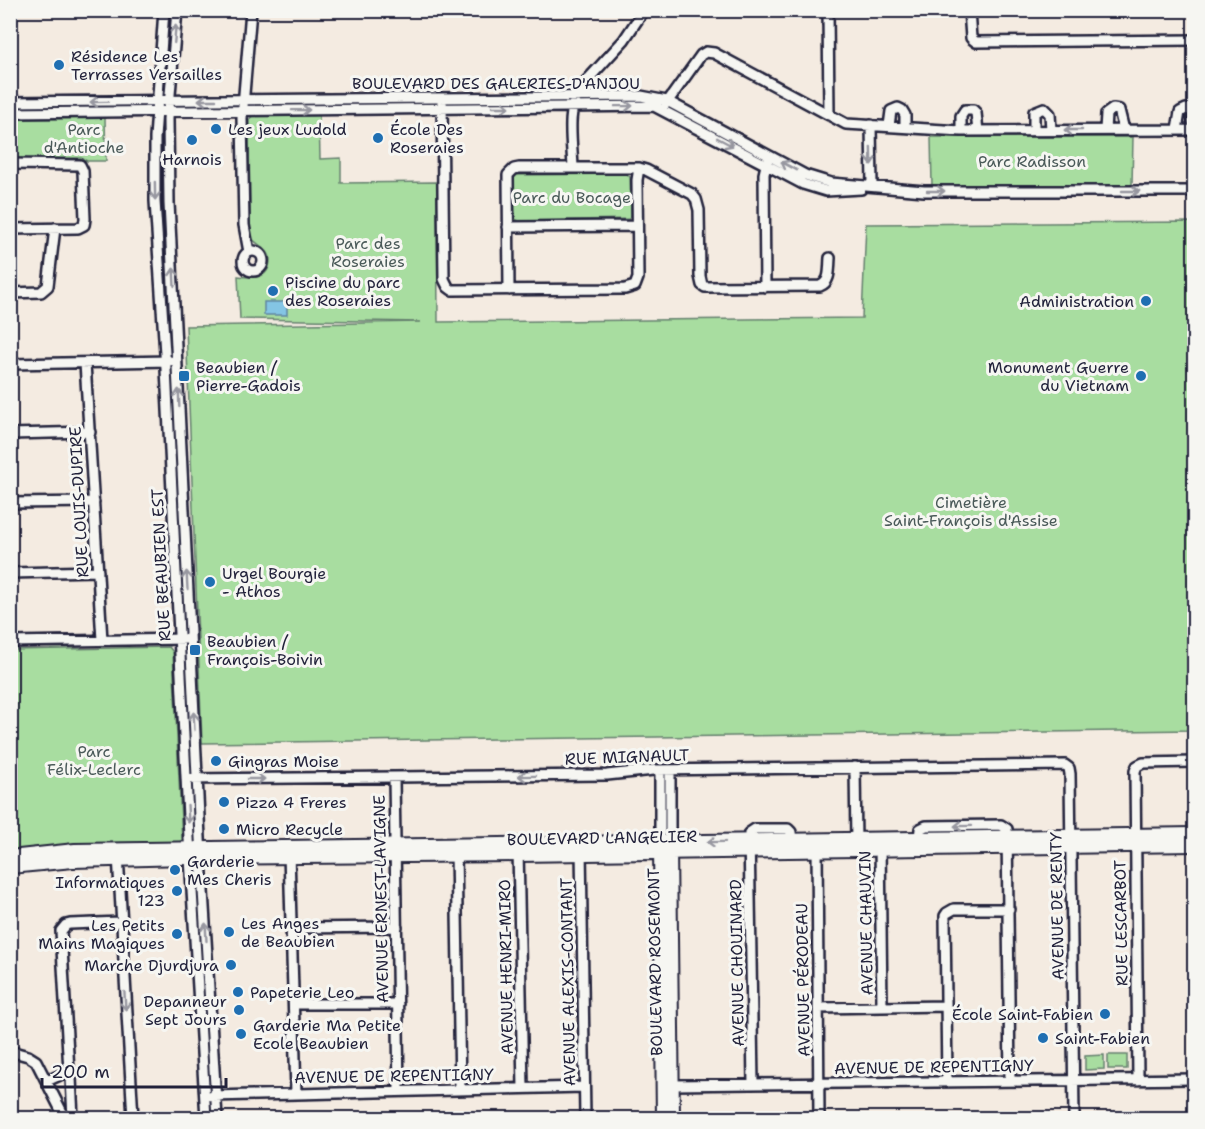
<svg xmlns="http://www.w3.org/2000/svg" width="1205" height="1129" font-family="'Shantell Sans',sans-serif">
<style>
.green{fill:#a8dda0;stroke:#65806e;stroke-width:1.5}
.water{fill:#84c5e4;stroke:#5d84a0;stroke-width:1.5}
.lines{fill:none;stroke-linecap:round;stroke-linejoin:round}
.minor-casing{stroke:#22223b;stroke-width:14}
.major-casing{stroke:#22223b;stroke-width:16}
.minor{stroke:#f6f6f2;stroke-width:9}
.major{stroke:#f6f6f2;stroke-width:12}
.oneway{stroke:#9797a0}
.poi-dot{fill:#1f6fb2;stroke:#f6f6f2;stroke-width:2}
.labels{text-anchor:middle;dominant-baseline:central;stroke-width:6;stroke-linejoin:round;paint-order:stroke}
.poi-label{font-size:16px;fill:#22223b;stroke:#f6f6f2;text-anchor:start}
.street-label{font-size:16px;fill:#22223b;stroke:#f6f6f2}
.park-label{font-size:16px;fill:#4a5a59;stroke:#f6f6f2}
</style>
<rect width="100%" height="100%" fill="#f4ebe1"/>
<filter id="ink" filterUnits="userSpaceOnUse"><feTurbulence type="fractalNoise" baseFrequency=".0167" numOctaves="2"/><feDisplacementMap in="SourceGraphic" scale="12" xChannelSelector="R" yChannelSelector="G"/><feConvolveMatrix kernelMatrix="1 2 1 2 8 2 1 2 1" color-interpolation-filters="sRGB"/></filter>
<g filter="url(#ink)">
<path class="green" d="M253 115H319L320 159 341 158V183L437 182 438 322 862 318 866 224 1194 222V730L202 743 186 326 421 322 240 319 238 276C249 277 264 281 269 267 270 263 271 257 268 253 263 245 255 244 250 236L249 120Z
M105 118 106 161H87L81 158 11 159V119Z
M931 137H1133L1132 185H932Z
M627 174 630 177 631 216 629 219 519 221 515 219 514 178 516 175Z
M169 647 173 652 182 842 11 852V650Z
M1104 1055V1069L1085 1070V1056Z
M1108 1055H1127V1069H1108Z"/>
<path class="water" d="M264 302H287V315H264Z"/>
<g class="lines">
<g class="minor-casing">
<path id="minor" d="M164 10 155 138V201L166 369 190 858 206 1118
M177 10 168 119 169 203 201 858 217 1118
M828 10 829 115
M969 10 971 38 976 42 1194 40
M10 102 641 96 667 101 805 175 831 183 924 191H1194
M442 102 444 279 448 287 452 290 625 289 635 286 638 278 637 180 639 168
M666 104 701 55 706 52 714 53 846 124 961 131 1194 130 1192 111 1186 109 1180 112 1177 130
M10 113 654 106 803 184 826 191 861 189
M871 125 872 186
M889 126 891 111 898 108 902 110 905 115V127
M1034 130V112L1044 108 1050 114 1051 130
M1105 130 1106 114 1113 109 1119 110 1124 130
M961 131V116L965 110H973L976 113 978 131
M10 164 80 165 83 171 85 219 84 225 78 228 10 229
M573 167C572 143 566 110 580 88L624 40 644 10
M508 227 637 226
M243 261a10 10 0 1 1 20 0a10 10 0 1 1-20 0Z
M249 252 244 225 242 118 251 10
M765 287 764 174 767 161
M509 290 508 175 514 169 519 168H639L646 170 692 194 696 199 699 210 700 276 702 285 705 287 820 286C831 282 829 269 830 258
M10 293 41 292 48 286 55 228
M85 363 102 640
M10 364 170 361
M10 434 90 432
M10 503 94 502
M10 573 98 571
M10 642 185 639
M855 767 856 844
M660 770V842
M670 770V842
M394 778 399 1091
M187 779 607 775 654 770 1065 765 1069 768 1070 774 1074 1118
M919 839 920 829 926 826 1001 825 1007 829 1010 1081
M817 845 819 1118
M880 845 882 1006
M581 848 585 1118
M518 850 523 1088
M456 852 460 1090
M289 853 296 1093
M118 855 133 1118
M292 928 397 927
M294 1004H398
M818 1008 946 1006
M10 1051 28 1056 36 1061 65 1118
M1138 1080 1135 771 1137 766 1143 763 1194 762
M47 1081 69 1071
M947 1082 945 916 947 913 954 909H1009
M753 1084 749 833 755 829H788L791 832 792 841
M673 1085 1194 1079
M212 1096 584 1087
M73 1118 71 1078 69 1071 61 931 66 925 70 924 120 922"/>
</g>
<g class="major-casing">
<path id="major" d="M660 847 663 1118
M670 847 673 1118
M10 857 75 850 1194 834
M10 867 73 861 185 858 519 855 1194 845"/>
</g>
<use href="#minor" class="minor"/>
<use href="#major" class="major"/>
</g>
<defs><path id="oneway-shaft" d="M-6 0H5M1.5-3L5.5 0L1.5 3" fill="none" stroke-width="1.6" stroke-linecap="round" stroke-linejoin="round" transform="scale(1.5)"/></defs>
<g class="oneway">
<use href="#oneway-shaft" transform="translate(175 34) rotate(-85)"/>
<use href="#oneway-shaft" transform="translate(207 100) rotate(180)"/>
<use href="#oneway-shaft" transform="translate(99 102) rotate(179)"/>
<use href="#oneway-shaft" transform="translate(624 106) rotate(-1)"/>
<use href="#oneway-shaft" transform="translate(501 107)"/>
<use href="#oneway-shaft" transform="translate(301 110) rotate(-1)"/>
<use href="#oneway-shaft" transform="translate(1073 130) rotate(-180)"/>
<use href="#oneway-shaft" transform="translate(725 142) rotate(28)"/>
<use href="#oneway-shaft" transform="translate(871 156) rotate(89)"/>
<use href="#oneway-shaft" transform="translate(789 166) rotate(-152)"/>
<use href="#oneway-shaft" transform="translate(155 191) rotate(89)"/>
<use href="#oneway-shaft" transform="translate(936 191)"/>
<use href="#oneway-shaft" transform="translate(1131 191)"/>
<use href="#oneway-shaft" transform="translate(174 277) rotate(-93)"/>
<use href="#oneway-shaft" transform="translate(179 398) rotate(-92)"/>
<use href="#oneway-shaft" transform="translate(187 580) rotate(-93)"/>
<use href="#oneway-shaft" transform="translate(194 721) rotate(-93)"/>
<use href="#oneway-shaft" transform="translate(527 776) rotate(179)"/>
<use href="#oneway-shaft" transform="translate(256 779)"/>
<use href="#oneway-shaft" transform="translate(188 814) rotate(87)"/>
<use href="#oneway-shaft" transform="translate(963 826) rotate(179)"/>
<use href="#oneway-shaft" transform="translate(716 842) rotate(179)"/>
<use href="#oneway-shaft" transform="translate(206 932) rotate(-93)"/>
<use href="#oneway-shaft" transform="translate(125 1001) rotate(86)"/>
</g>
</g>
<g class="poi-dot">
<circle cx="59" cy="65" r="6"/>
<circle cx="216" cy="129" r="6"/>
<circle cx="378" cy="138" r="6"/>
<circle cx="192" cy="140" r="6"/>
<circle cx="273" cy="291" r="6"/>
<circle cx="1146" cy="301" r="6"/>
<rect x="178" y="370" width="12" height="12" rx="3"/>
<circle cx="1141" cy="376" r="6"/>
<circle cx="210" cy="582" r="6"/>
<rect x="189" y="644" width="12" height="12" rx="3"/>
<circle cx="216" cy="761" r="6"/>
<circle cx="224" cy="802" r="6"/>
<circle cx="224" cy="829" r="6"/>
<circle cx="175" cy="870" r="6"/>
<circle cx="177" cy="891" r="6"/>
<circle cx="229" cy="932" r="6"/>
<circle cx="177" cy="934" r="6"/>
<circle cx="231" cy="965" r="6"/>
<circle cx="238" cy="992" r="6"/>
<circle cx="239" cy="1010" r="6"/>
<circle cx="1105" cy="1014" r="6"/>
<circle cx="241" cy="1034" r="6"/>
<circle cx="1043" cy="1038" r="6"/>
</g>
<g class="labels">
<g class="poi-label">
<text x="71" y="56">Résidence Les<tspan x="71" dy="18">Terrasses Versailles</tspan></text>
<text x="228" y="129">Les jeux Ludold</text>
<text x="390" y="129">École Des<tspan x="390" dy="18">Roseraies</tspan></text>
<text x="192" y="159" text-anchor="middle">Harnois</text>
<text x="285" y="282">Piscine du parc<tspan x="285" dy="18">des Roseraies</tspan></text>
<text x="1134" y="301" text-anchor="end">Administration</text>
<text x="196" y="367">Beaubien /<tspan x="196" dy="18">Pierre-Gadois</tspan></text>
<text x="1129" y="367" text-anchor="end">Monument Guerre<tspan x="1129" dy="18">du Vietnam</tspan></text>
<text x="222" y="573">Urgel Bourgie<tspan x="222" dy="18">- Athos</tspan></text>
<text x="207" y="641">Beaubien /<tspan x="207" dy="18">François-Boivin</tspan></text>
<text x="228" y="761">Gingras Moise</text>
<text x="236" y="802">Pizza 4 Freres</text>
<text x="236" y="829">Micro Recycle</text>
<text x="187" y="861">Garderie<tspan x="187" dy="18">Mes Cheris</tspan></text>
<text x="165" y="882" text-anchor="end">Informatiques<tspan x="165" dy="18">123</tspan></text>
<text x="241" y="923">Les Anges<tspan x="241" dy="18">de Beaubien</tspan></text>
<text x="165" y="925" text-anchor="end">Les Petits<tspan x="165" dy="18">Mains Magiques</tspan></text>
<text x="219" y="965" text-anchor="end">Marche Djurdjura</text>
<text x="250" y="992">Papeterie Leo</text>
<text x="227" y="1001" text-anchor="end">Depanneur<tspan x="227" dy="18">Sept Jours</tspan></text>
<text x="1093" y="1014" text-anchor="end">École Saint-Fabien</text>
<text x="253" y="1025">Garderie Ma Petite<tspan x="253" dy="18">Ecole Beaubien</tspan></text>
<text x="1055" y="1038">Saint-Fabien</text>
</g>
<g class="street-label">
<text x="496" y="83">BOULEVARD DES GALERIES-D'ANJOU</text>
<text transform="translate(79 502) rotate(-93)">RUE LOUIS-DUPIRE</text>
<text transform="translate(161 565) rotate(-93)">RUE BEAUBIEN EST</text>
<text transform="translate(627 757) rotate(-2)">RUE MIGNAULT</text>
<text transform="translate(602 838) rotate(-1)">BOULEVARD LANGELIER</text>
<text transform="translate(381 899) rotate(-91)">AVENUE ERNEST-LAVIGNE</text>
<text transform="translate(1057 906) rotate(-91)">AVENUE DE RENTY</text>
<text transform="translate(866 923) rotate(-91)">AVENUE CHAUVIN</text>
<text transform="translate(1121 923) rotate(-91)">RUE LESCARBOT</text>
<text transform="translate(655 962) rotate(-91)">BOULEVARD ROSEMONT</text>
<text transform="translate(737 963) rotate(-91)">AVENUE CHOUINARD</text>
<text transform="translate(506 967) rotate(-91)">AVENUE HENRI-MIRO</text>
<text transform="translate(803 980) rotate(-91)">AVENUE PÉRODEAU</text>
<text transform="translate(568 982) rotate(-91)">AVENUE ALEXIS-CONTANT</text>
<text transform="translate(934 1067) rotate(-1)">AVENUE DE REPENTIGNY</text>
<text transform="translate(394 1076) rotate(-1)">AVENUE DE REPENTIGNY</text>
</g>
<g class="park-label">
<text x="84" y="129">Parc<tspan x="84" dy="18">d'Antioche</tspan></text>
<text x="1032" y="161">Parc Radisson</text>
<text x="572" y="197">Parc du Bocage</text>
<text x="368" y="243">Parc des<tspan x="368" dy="18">Roseraies</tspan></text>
<text x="971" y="502">Cimetière<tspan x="971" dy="18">Saint-François d'Assise</tspan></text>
<text x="94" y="751">Parc<tspan x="94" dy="18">Félix-Leclerc</tspan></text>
</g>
</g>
<rect width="1205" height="1129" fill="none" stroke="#f6f6f2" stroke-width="36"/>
<rect x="18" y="18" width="1169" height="1093" fill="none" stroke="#22223b" stroke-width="2" filter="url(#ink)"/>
<path d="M42 1078v9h184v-9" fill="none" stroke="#22223b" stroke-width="3"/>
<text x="51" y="1078" font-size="18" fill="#22223b" stroke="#f6f6f2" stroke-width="4.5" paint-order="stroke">200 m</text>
</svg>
